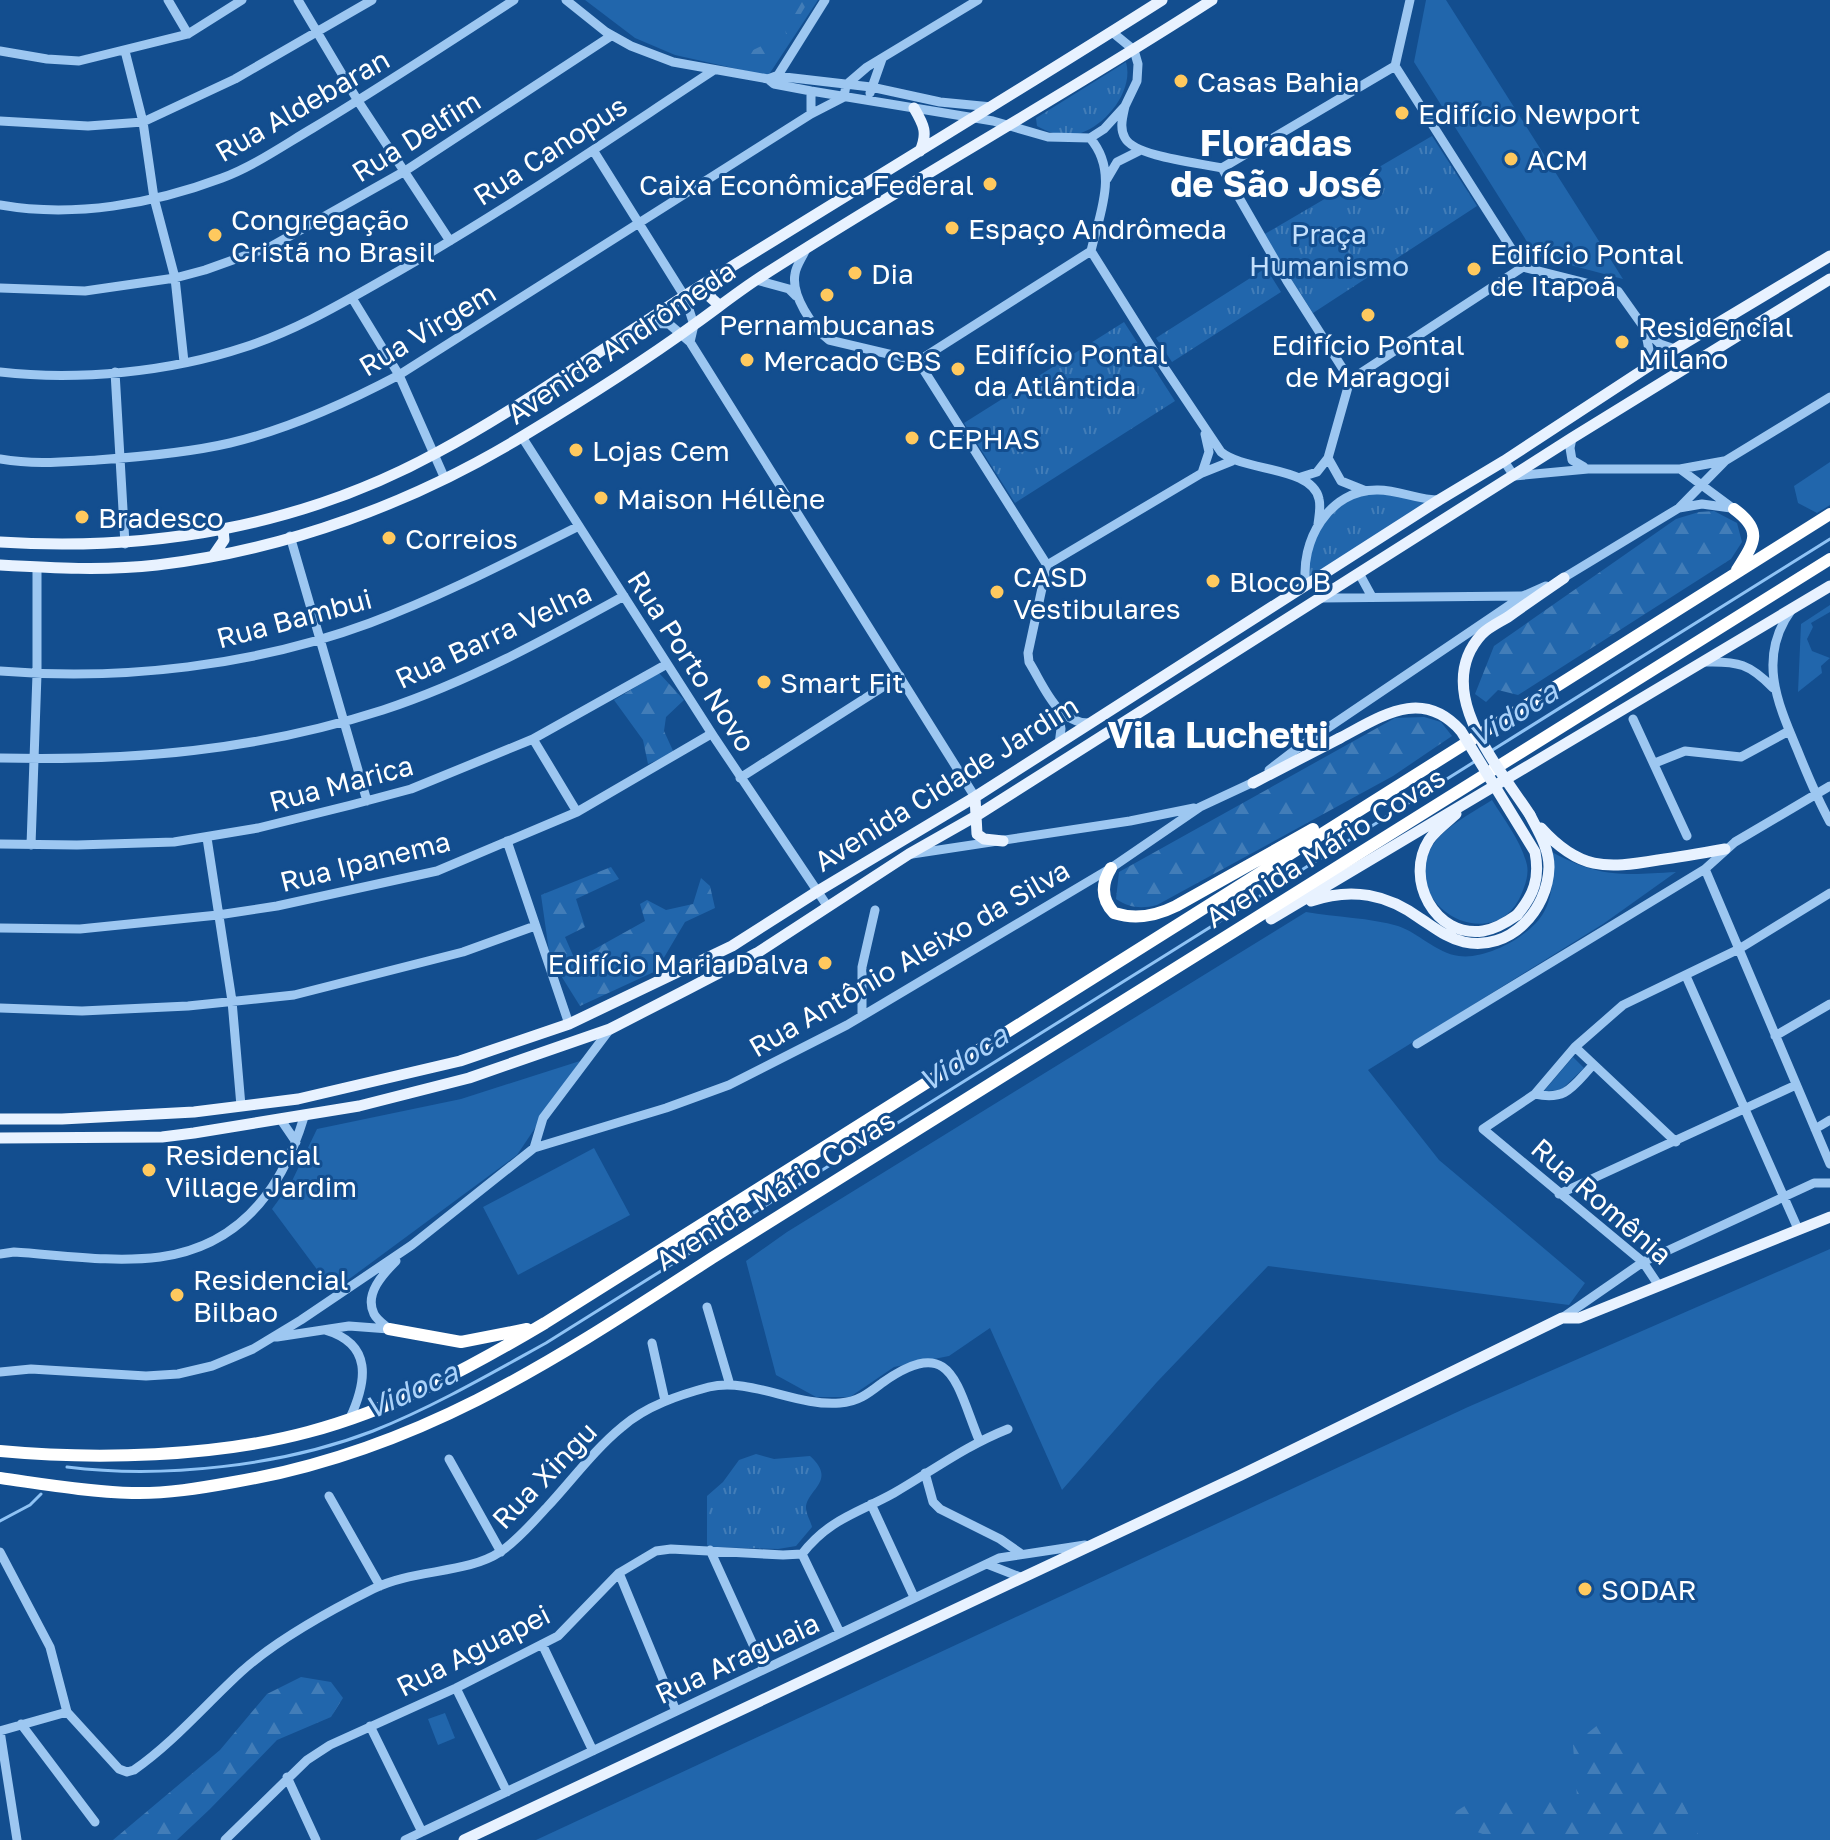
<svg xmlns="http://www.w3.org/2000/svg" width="1830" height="1840" font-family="'Golos Text',sans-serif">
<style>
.grass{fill:#2166ac}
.forest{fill:url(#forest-firs)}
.park{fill:url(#park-tufts)}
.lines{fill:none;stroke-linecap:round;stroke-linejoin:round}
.stream{stroke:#8fc3f5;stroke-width:3}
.minor{stroke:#9dc7f1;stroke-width:9}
.major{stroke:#e8f2ff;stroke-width:11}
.highway{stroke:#fff;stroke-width:12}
.major-bridge{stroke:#e8f2ff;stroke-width:11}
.poi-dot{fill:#ffc95e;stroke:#134e8f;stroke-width:3}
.labels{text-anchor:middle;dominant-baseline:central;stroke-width:6;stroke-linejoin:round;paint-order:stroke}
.poi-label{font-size:28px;fill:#fff;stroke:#134e8f;text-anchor:start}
.street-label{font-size:28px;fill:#fff;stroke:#134e8f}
.park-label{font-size:28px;fill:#c4e0fc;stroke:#134e8f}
.water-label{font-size:30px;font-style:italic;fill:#a9d1f9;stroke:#134e8f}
.district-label{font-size:36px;font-weight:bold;fill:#fff;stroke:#134e8f}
</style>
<defs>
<pattern id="forest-firs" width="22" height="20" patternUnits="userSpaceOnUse" patternTransform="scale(2)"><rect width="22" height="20" fill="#2166ac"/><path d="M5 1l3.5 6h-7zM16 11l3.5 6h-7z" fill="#427db8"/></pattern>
<pattern id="park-tufts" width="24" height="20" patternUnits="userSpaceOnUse" patternTransform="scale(2)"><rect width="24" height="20" fill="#2166ac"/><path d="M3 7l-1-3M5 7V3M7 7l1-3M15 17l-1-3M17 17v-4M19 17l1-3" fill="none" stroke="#427db8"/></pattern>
</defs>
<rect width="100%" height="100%" fill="#134e8f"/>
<path class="grass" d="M585 0H818L768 76 675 55 635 38Z
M1426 0H1446L1623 279 1536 256 1414 62Z
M1830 462V505L1817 513 1798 503 1794 486Z
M1830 605V612L1811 623 1813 627 1807 639 1812 651 1830 658 1821 666 1822 673 1798 692 1801 624Z
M1492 800C1505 821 1521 841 1527 865 1529 875 1525 886 1521 895 1495 956 1402 910 1430 850 1441 828 1472 813 1492 800Z
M1552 852C1599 878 1624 875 1676 872L1603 924 1368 1070 1439 1160 1585 1283 1569 1305 1268 1266 1157 1382 1062 1490 990 1328 949 1356 894 1367 850 1397H816L776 1375 746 1261 787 1232 1306 912C1335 917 1371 918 1398 926 1419 933 1436 953 1459 956 1486 960 1531 936 1544 912 1554 894 1553 872 1552 852Z
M1573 1057 1584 1068 1561 1090 1544 1091Z
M580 1061 517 1155 333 1291 272 1209 291 1183 317 1129 461 1099Z
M594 1148 630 1215 518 1275 483 1207Z
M1830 1249V1840H536L1468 1407Z
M445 1713 455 1738 438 1745 428 1719Z"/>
<path class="forest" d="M780 0H809L768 70 749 68 751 51 786 34Z
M1714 511 1737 523 1742 542 1731 559 1518 695 1498 690 1486 702 1475 694 1494 646 1676 519 1699 512Z
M659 673 684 700 666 717 664 731 674 753 648 764 643 740 614 700Z
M1424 717 1441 722 1452 736 1393 776 1157 905C1141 909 1130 908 1116 899L1119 872 1395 718Z
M611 867 619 879 576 899 585 927 565 937 575 960 645 921 640 904 647 900 666 910 693 904 701 878 710 886 715 908 685 922 656 971 580 1006 550 958 541 895Z
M301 1677 331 1682 343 1698 331 1717 277 1740 210 1809 177 1840H113L220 1750 267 1694Z
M1599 1724 1643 1743 1679 1795 1701 1840H1498L1444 1819 1479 1797H1577L1573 1745Z"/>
<path class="park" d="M1126 62C1134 90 1107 124 1081 133 1067 139 1049 133 1037 126L1036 118Z
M1432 136 1477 206 1313 313 1263 235Z
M1266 268 1281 292 1172 362 1156 338Z
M1124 322 1175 401 1015 503 964 423Z
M1366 491 1439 500 1306 586 1304 561 1328 513Z
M756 1454 774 1459 810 1456C838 1481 806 1490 806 1508 806 1514 811 1522 812 1527L796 1546 778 1549 710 1547 707 1545V1496L723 1482 739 1460Z"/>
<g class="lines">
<path class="stream" d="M1491 751 1830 539
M67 1467C163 1479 282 1466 373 1431 433 1407 490 1374 546 1343L1474 762
M0 1521 30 1505 41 1494"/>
<path class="minor" d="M168 0 188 34
M298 0 358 101 450 241
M566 0 606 32 631 46 673 62 768 79 774 84 811 91 993 121 1048 137 1090 138 1104 129 1125 106 1137 81 1138 64 1134 50 1112 32
M1410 0 1395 66 1523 267 1618 291 1645 329
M0 51 47 59 79 61 188 34 242 0
M125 51 143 122 154 198 175 278 184 362
M768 79 776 76 871 87 940 102 992 107
M775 80 825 0
M870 93 882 59
M1125 106C1123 116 1119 128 1125 138 1135 157 1201 163 1222 168L1287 281 1350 380 1328 458 1341 481 1366 491
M811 114 844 97 846 85 867 67 978 0
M0 121 88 126 143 122 235 79 372 0
M1090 138C1119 172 1100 212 1091 251L1160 361 1221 452C1245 472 1312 466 1319 499 1321 507 1319 516 1318 524
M593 150 685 297 694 325 690 342
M1222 168 1395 66
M1107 179 1117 162 1139 151
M0 205C74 218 153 204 222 178 254 166 284 145 313 128 381 87 448 43 514 0
M805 251C802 258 796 266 795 274 791 295 812 327 829 340L918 361 1047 565 1028 653 1029 662C1044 686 1057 724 1090 723
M756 280 789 289 796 296
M0 288 85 291 175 278 205 270 272 246 405 171 611 36
M352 298 399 375 445 479
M642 323 669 324 690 342 975 797
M918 361 1091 251
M1644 368 1649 350 1645 329 1660 344 1675 349
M0 372C78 381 170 372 245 347 300 329 347 300 397 272 506 210 609 139 714 70
M115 372 125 544
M1350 380 1523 267
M522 437 714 737 828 907
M1572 438 1570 448 1572 460 1584 467
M0 459C34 465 63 462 97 460 140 457 187 453 230 443 289 429 346 403 399 375L811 114V91
M1504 461 1514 476 1588 469H1680L1724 461
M1680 469 1734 509
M1202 473 1209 452 1205 434
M1301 477 1317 472 1328 458
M1679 508 1702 504 1731 508
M290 536 367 801
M1047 565 1202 473 1232 461
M1360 575 1372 597
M1560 580 1679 508 1725 461 1830 397
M1306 586C1299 542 1329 489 1378 490 1399 490 1418 500 1439 500
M1320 598 1521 596
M1792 609C1757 656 1777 702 1797 749 1807 774 1817 798 1830 822
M1705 662C1738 661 1750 664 1773 688
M0 671C123 681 254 666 370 623 442 596 511 560 579 526
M1058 711 1061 729 1059 744
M1633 719 1687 836
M533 739 577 812
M0 758C132 761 256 751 383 710 468 682 546 639 624 596
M1655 763 1685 751 1741 757 1789 731
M1269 770 1295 750 1523 596 1546 586
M740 778 900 676
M207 838 232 1001 241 1106
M507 841 569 1024
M0 844 77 845 174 842 258 828 351 805 411 789 533 739 667 664
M31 845 37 674V567
M912 854 1130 821 1194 808
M1705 869 1830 1164
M0 928 80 929 218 915 277 906 437 871 577 812 711 734
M1686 976 1798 1229
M0 1008 82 1011 188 1006 294 995 463 952 535 926
M862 1016V967L875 910
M1775 1036 1830 1004
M1417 1044 1705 869 1735 842 1830 786
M1575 1047 1676 1142
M1535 1094C1567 1101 1573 1086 1593 1065
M281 1120 296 1142
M1815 1129 1830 1120
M534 1148 666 1108 729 1085 847 1025 1111 868 1200 807 1258 780
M1559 1194 1796 1085
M0 1254 14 1252C61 1255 112 1263 160 1257 240 1246 282 1190 304 1117
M1659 1286 1643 1262 1483 1129 1535 1094 1575 1047 1623 1005 1739 949 1830 893
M707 1307 730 1385
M1562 1318 1643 1262 1814 1183H1830
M389 1329C385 1325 377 1320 374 1314 364 1294 383 1274 396 1261
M325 1330C373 1344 367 1381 350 1418
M277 1337 349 1326 389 1329
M652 1343 665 1401
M0 1372 31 1369 146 1376 178 1374 212 1366 253 1349 301 1320 412 1245 534 1148 543 1118 610 1029
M449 1459 501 1552
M925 1473 933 1502 940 1509 1000 1539 1020 1553
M329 1496 380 1586
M871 1504 914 1597
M710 1550 764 1669
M0 1552 50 1647 67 1712 119 1769 127 1772 134 1770C174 1742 205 1705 241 1672 275 1641 331 1610 373 1589 412 1569 467 1574 500 1552 517 1541 534 1521 548 1506 572 1480 595 1449 622 1427 646 1406 679 1395 709 1387 750 1377 797 1407 840 1403 858 1402 869 1393 882 1383 952 1333 956 1384 979 1440
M802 1554 840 1633
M987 1564 1020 1577
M619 1573 676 1711
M542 1644 593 1751
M456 1688 507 1792
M21 1724 95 1822
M370 1726 422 1832
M0 1731 17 1840
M0 1731 67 1712
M287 1777 316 1840
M225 1840 307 1760 330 1745 456 1688 558 1636 619 1573 656 1551 671 1549 783 1555 802 1554C829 1519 858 1513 894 1493 932 1471 967 1445 1008 1429
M405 1840 999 1558 1085 1545"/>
<path class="major" d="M914 108C924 125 928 133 920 151
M712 279 710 297 719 305
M0 542C152 552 303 526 438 452 534 400 622 334 715 277 864 184 1014 94 1162 0
M213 556 224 540 223 529
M0 565C52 568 105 571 157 565 286 550 413 503 523 436 581 401 640 364 695 324 716 309 735 294 756 280 906 183 1062 97 1212 0
M1253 783 1340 738
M975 797 977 834 984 839 1003 841
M1456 814C1447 822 1435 831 1429 840 1404 879 1435 938 1483 931 1496 929 1507 922 1517 915
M1541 828C1579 870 1605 869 1658 860 1680 857 1703 853 1725 849
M1311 901C1352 887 1387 894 1421 919 1435 928 1447 938 1464 942 1510 952 1548 910 1549 867 1549 848 1538 831 1530 815
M1271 919 1830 586
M0 1119H62L194 1112 298 1099 460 1061 569 1024 732 946 818 891 975 797 1439 500 1504 461 1675 349 1830 256
M0 1138 162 1137 194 1133 359 1106 469 1078 610 1029 686 990 757 953 909 854 976 816 1572 438 1830 279
M464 1840 1241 1475 1562 1318H1579L1830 1217"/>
<path class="highway" d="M1734 509C1764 531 1754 543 1737 570
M1111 868C1101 884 1101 899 1114 913 1136 920 1156 916 1176 906L1313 829
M389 1329 461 1342 527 1329
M0 1451C96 1460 215 1457 308 1432 392 1410 471 1367 545 1323L1830 514
M0 1478C43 1484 89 1492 132 1493 166 1494 201 1488 234 1482 420 1451 558 1358 712 1258L1830 559"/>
<path class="major-bridge" d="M1340 738C1382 716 1422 687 1461 731L1535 852C1540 878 1534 895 1517 915
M1530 815C1499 767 1430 690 1482 634 1489 627 1500 622 1508 617 1526 604 1545 591 1564 578"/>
</g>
<g class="poi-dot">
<circle cx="1181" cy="81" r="8"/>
<circle cx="1402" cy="113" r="8"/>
<circle cx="1511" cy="159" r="8"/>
<circle cx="990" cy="184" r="8"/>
<circle cx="952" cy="228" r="8"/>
<circle cx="215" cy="235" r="8"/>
<circle cx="1474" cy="269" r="8"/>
<circle cx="855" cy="273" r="8"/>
<circle cx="827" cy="295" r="8"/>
<circle cx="1368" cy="315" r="8"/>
<circle cx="1622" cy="342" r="8"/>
<circle cx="747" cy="360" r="8"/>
<circle cx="958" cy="369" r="8"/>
<circle cx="912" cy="438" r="8"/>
<circle cx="576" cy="450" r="8"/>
<circle cx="601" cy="498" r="8"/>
<circle cx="82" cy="517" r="8"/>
<circle cx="389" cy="538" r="8"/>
<circle cx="1213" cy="581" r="8"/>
<circle cx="997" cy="592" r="8"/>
<circle cx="764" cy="682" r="8"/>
<circle cx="825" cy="963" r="8"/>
<circle cx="149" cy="1170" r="8"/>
<circle cx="177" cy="1295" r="8"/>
<circle cx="1585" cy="1589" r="8"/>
</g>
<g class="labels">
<g class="poi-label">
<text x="1197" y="81">Casas Bahia</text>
<text x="1418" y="113">Edifício Newport</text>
<text x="1527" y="159">ACM</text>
<text x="974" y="184" text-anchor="end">Caixa Econômica Federal</text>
<text x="231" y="219">Congregação<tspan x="231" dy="32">Cristã no Brasil</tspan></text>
<text x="968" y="228">Espaço Andrômeda</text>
<text x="1490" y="253">Edifício Pontal<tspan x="1490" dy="32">de Itapoã</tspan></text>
<text x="871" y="273">Dia</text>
<text x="827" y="324" text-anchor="middle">Pernambucanas</text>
<text x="1638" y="326">Residencial<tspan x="1638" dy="32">Milano</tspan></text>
<text x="1368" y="344" text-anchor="middle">Edifício Pontal<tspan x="1368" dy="32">de Maragogi</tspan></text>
<text x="974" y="353">Edifício Pontal<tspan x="974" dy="32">da Atlântida</tspan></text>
<text x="763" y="360">Mercado CBS</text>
<text x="928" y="438">CEPHAS</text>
<text x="592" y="450">Lojas Cem</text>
<text x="617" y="498">Maison Héllène</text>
<text x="98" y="517">Bradesco</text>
<text x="405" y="538">Correios</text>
<text x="1013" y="576">CASD<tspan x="1013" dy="32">Vestibulares</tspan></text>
<text x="1229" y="581">Bloco B</text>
<text x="780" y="682">Smart Fit</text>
<text x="809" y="963" text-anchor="end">Edifício Maria Dalva</text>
<text x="165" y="1154">Residencial<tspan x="165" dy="32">Village Jardim</tspan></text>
<text x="193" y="1279">Residencial<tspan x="193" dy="32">Bilbao</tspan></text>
<text x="1601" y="1589">SODAR</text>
</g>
<g class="street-label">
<text transform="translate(302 105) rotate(-30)">Rua Aldebaran</text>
<text transform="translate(416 136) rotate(-32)">Rua Delfim</text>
<text transform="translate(550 150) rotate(-33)">Rua Canopus</text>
<text transform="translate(427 329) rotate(-31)">Rua Virgem</text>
<text transform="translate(621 342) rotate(-34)">Avenida Andrômeda</text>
<text transform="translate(294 618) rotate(-15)">Rua Bambui</text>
<text transform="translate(493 635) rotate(-25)">Rua Barra Velha</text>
<text transform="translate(692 661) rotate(57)">Rua Porto Novo</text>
<text transform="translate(341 783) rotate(-15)">Rua Marica</text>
<text transform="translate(946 783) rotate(-32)">Avenida Cidade Jardim</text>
<text transform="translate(1325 847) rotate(-32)">Avenida Mário Covas</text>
<text transform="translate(365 861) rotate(-14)">Rua Ipanema</text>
<text transform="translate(909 958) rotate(-30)">Rua Antônio Aleixo da Silva</text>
<text transform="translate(775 1190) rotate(-32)">Avenida Mário Covas</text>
<text transform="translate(1602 1201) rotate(41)">Rua Romênia</text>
<text transform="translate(544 1475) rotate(-46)">Rua Xingu</text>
<text transform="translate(473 1650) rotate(-27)">Rua Aguapei</text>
<text transform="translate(737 1658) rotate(-25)">Rua Araguaia</text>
</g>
<g class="park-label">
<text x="1329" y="233">Praça<tspan x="1329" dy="32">Humanismo</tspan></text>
</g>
<g class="water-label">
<text transform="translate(1513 714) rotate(-32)">Vidoca</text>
<text transform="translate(963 1058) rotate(-32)">Vidoca</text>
<text transform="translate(411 1390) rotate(-24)">Vidoca</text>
</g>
<g class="district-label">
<text x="1276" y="142">Floradas<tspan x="1276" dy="41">de São José</tspan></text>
<text x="1218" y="734">Vila Luchetti</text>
</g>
</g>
</svg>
